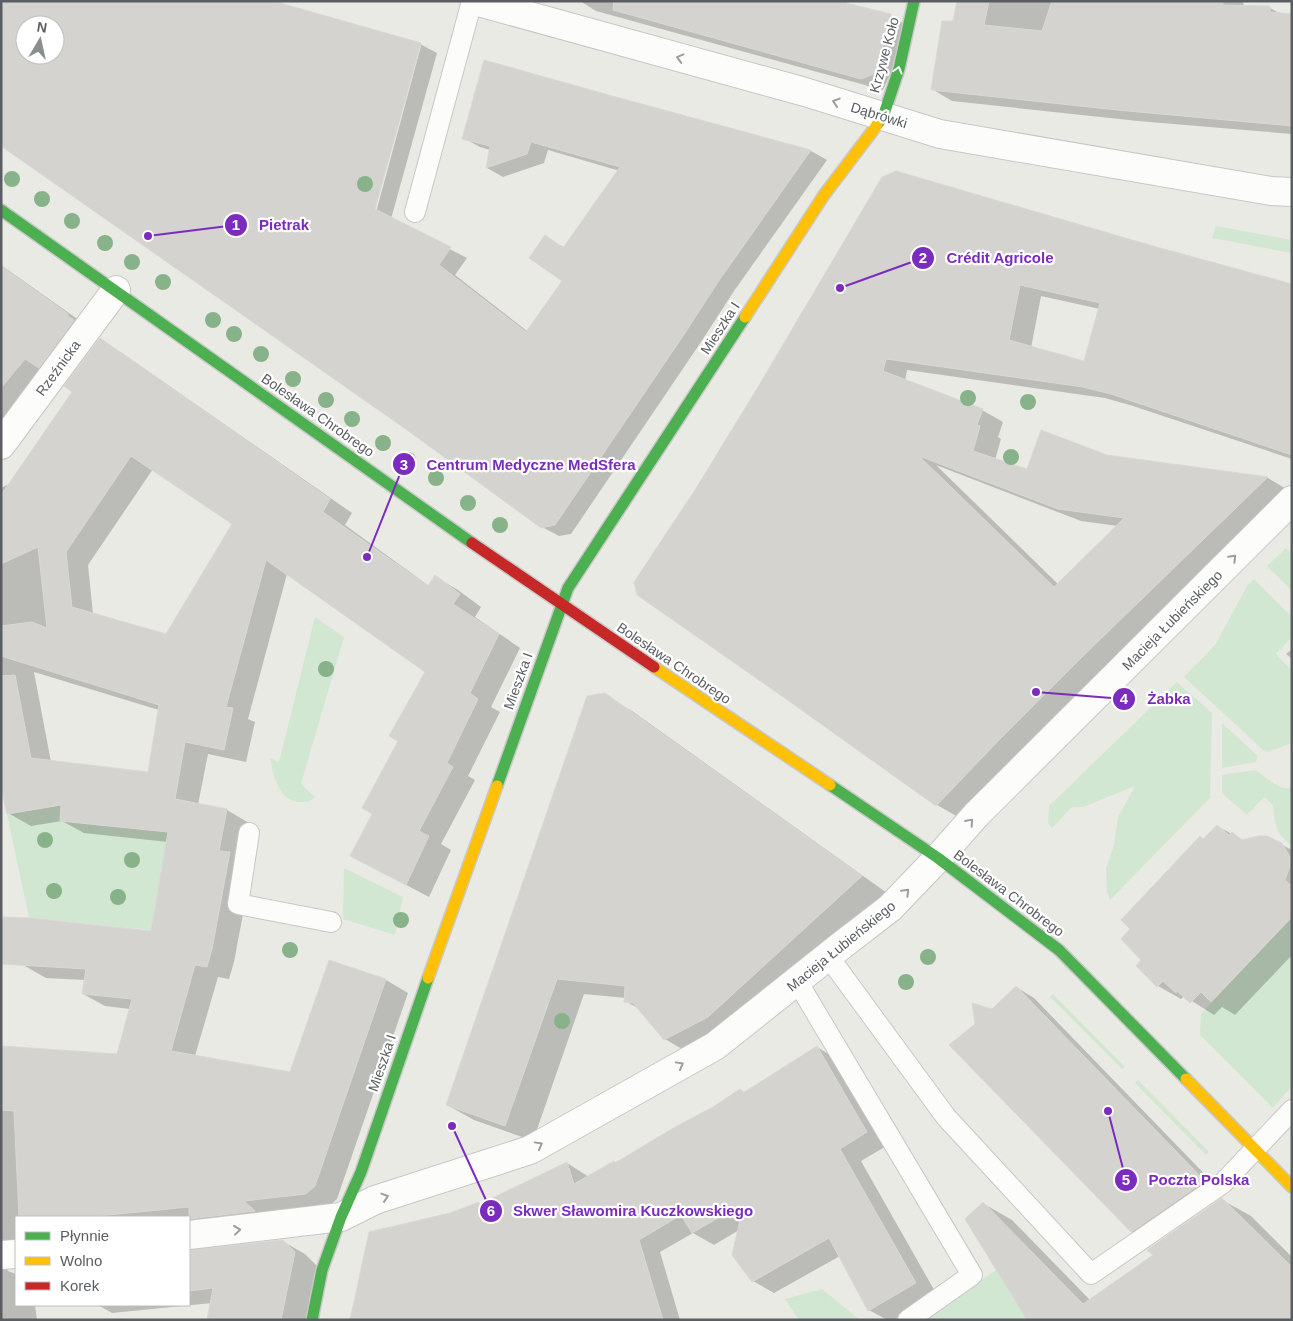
<svg xmlns="http://www.w3.org/2000/svg" width="1293" height="1321" font-family="Arial,sans-serif">
<style>
.green{fill:#d2e7d1}
.shadow{fill:#0003;fill-rule:evenodd}
.building{fill:#d4d3d0;stroke:#d9d8d4;fill-rule:evenodd}
.lines{fill:none;stroke-linecap:round;stroke-linejoin:round}
.lane-casing{stroke:#c7c7c7;stroke-width:22}
.street-casing{stroke:#c7c7c7;stroke-width:30}
.fast-casing{stroke:#c8c8c8;stroke-width:14}
.slow-casing{stroke:#c8c8c8;stroke-width:14}
.jam-casing{stroke:#c8c8c8;stroke-width:14}
.lane{stroke:#fcfcfb;stroke-width:20}
.street{stroke:#fcfcfb;stroke-width:28}
.fast{stroke:#4caf50;stroke-width:11}
.slow{stroke:#ffc107;stroke-width:11}
.jam{stroke:#c62828;stroke-width:11}
.tree{fill:#88b289}
.oneway{stroke:#9b9d9f}
.oneway2{stroke:#f6fbf6}
.labels{text-anchor:middle;dominant-baseline:central;stroke-width:4.5;stroke-linejoin:round;paint-order:stroke}
.street-label{font-size:14px;fill:#5a5e62;stroke:#fff}
.leader{fill:none;stroke:#7b2cbf;stroke-width:2}
.callout-dot{fill:#7b2cbf;stroke:#fff;stroke-width:2}
.mark-label{font-size:15px;text-anchor:middle;font-weight:bold;fill:#fff}
.callout-label{font-size:15px;text-anchor:middle;font-weight:bold;fill:#7b2cbf;stroke:#fff;stroke-width:4.5;stroke-linejoin:round;paint-order:stroke}
</style>
<rect width="100%" height="100%" fill="#eaeae5"/>
<path class="green" d="M1216 226 1292 240V253L1212 238Z
M1286 548 1292 554V591L1267 566Z
M1254 579 1292 617V637L1276 654 1292 671V743L1268 752 1263 750 1184 677 1215 645 1247 586Z
M315 617 344 637 301 784 315 797C310 802 307 802 300 802 279 802 273 775 270 758L279 762Z
M1177 682 1212 713 1210 798 1110 900 1107 892 1106 868 1114 845 1118 817 1135 786 1083 807H1072L1052 828 1048 823 1049 806Z
M1222 723 1258 756 1256 762 1222 768Z
M1255 770C1267 777 1277 790 1292 788V846C1275 833 1275 825 1273 805L1264 797 1247 815 1222 793V775Z
M61 805 60 821 168 832 151 930 29 918 7 814Z
M344 868 403 897 395 935 343 919Z
M1292 910V1086L1273 1108 1200 1035 1201 1014 1289 920Z
M1053 994 1125 1067 1122 1069 1050 997Z
M1138 1080 1209 1152 1206 1155 1135 1083Z
M996 1270 1027 1320H922Z
M822 1289 860 1320H799L785 1299Z"/>
<path class="shadow" d="M1 1 420 44 437 53 391 219 467 258 455 275 527 331 564 280 546 237 565 248 620 171 548 150 544 163 503 177 487 168 490 150 480 147 463 138 615 99 811 151 827 160 734 291 701 342 571 534 559 536 542 527 408 429 1 145ZM25 25H55V55H25ZM419 46H421L375 216 372 215Z
M580 1H847V5L890 15 911 28 883 90 596 11Z
M959 1H1243L1244 7 1270 8 1281 14 1292 15V134L1138 121 952 101 932 89 954 22Z
M882 178 1153 247 1292 285V459L1133 406 1105 398 907 370 905 381 982 410 1003 422 998 437 1001 439 995 460 1027 471 1107 457 1268 478 1288 490 1103 670 1022 749 958 817 937 805 696 490 759 387ZM1041 296 1100 309 1085 363 1031 348ZM936 465 1081 521 1118 526 1059 585Z
M1 265 90 328 1 427Z
M100 340 122 353 352 513 345 525 429 586 436 577 458 590 481 607 475 617 520 648 491 707 500 712 468 776 475 780 441 844 451 850 429 897 351 856 374 814 426 672 287 574 248 719 255 722 246 762 208 754 198 805 227 810 249 823 242 860 252 866 234 962 229 979 218 977 195 1056 290 1073 330 961 386 980 408 993 337 1199 329 1206 197 1242 196 1251 282 1241 305 1254 317 1266 306 1320H208L212 1303 112 1313 98 1305H189V1217H16V1254L9 1261 7 1269 8 1271 16 1274V1305H35L37 1320H1V1047L118 1055 130 1009 105 1006 83 994 85 980 46 978 23 965 152 932 168 842 84 833 62 821 31 826 8 813 1 785V488L11 483 73 391ZM153 469 233 524 167 636 93 614 88 565ZM34 672 159 710 149 773 51 762Z
M1292 649V659L1286 654Z
M604 695 632 711 887 893 692 1055 665 1039 641 1010 625 1001 626 998 584 994 533 1141 474 1120 447 1105Z
M1217 826 1245 841 1267 837 1292 850V955L1235 1015 1222 1007 1214 1015 1184 996 1181 999 1158 986 1142 960 1132 929 1200 837 1204 840Z
M1016 987 1034 998 1222 1192 1149 1242 1131 1231 992 1010Z
M817 1047 838 1060 888 1145 861 1161 937 1295 894 1320H887L869 1310 840 1256 774 1293 753 1281 739 1230 714 1245 693 1233 660 1252 680 1320H352L451 1214 479 1203 481 1205 567 1163 589 1177 616 1164 714 1108 741 1090 745 1093Z
M1222 1200 1251 1216 1292 1257V1320H1028L984 1204 1012 1220 1090 1300 1155 1255Z"/>
<path class="building" d="M1 1H273L421 43 375 209 451 247 439 265 526 332 562 281 529 258 545 235 563 248 620 167 531 142 527 154 486 168 490 146 462 139 484 60 616 97 811 150 718 282 685 333 555 525 541 528 407 430 1 146ZM25 25H55V55H25Z
M614 1H838L891 14 877 73 861 79 613 10Z
M957 1H989L984 25 1042 31 1052 1H1223V5L1270 6V12L1292 14V126L1117 110 931 90 942 21H953Z
M896 171 1153 246 1292 284V455L1111 394 1083 387 886 359 883 371 983 409 977 425 980 426 973 451 1027 469 1041 430 1107 455 1268 477 1081 658 1001 738 936 806 779 694 637 595 634 582 695 490 758 387 882 177ZM1020 285 1100 303 1084 361 1009 340ZM919 456 1058 509 1124 518 1054 587Z
M1 266 68 314 67 316 74 320 39 368 25 359 1 388Z
M100 338 330 499 323 512 428 586 435 575 460 594 453 604 499 634 470 693 478 699 447 763 453 767 419 831 429 836 406 885 350 856 372 814 362 808 398 741 389 736 425 672 266 560 226 707 233 708 224 750 185 742 175 799 227 809 219 851 230 852 212 949 207 967 195 965 171 1051 290 1072 329 960 386 979 315 1186 306 1194 244 1201 255 1211 189 1219V1207L88 1217H19L14 1111 1 1110V1046L117 1054 132 999 82 994 86 969 1 964V917L29 918 151 931 168 832 60 821 61 805 7 814 1 788V676L15 675 31 758 148 772 159 705 1 656V626L32 622 47 628 38 547 1 564V495L72 392 64 386ZM131 456 232 524 166 634 72 607 66 552Z
M605 693 862 876 708 1017 664 1040 633 1003 624 1002 625 986 557 979 505 1126 446 1105 587 696Z
M1217 825 1229 835 1232 832 1242 840 1258 836H1267L1282 843 1290 857V866L1285 880 1292 886V917L1211 1002 1201 992 1190 1003 1177 991 1176 993 1163 981 1157 987 1136 966 1141 960 1121 939 1130 929 1121 920 1200 836 1203 839Z
M1016 986 1205 1181 1131 1232 949 1045 975 1024 972 1003 992 1009Z
M817 1046 867 1132 840 1149 916 1283 868 1311 829 1238 752 1282 732 1255 744 1203 692 1233 681 1215 639 1240 663 1320H350L369 1232 450 1213 479 1202 478 1205 567 1162 574 1184 614 1161 615 1163 675 1127 713 1107 740 1089 743 1093Z
M1222 1198 1292 1267V1320H1027L965 1219 983 1202 1083 1304 1153 1255 1147 1250Z
M283 1240 295 1252 281 1320H207L213 1288 189 1291V1250Z"/>
<g class="lines">
<g class="lane-casing">
<path id="lane" d="M415 212 472 1
M249 833 238 904 331 922
M828 956 946 1117 1091 1274 1223 1183 1292 1110
M797 981 972 1275 908 1320"/>
</g>
<g class="street-casing">
<path id="street" d="M475 1 805 92 940 134 1271 191 1292 192
M1 445 116 290
M189 1235 341 1217 375 1200 530 1150 715 1046 842 945 890 908 938 858 976 815 1292 500
M1 1255 16 1254"/>
</g>
<g class="fast-casing">
<path id="fast" d="M877 125 883 117 899 69 914 1
M1 210 472 543
M830 785 938 858 1059 950 1186 1079
M497 786 568 588 745 317
M312 1320 322 1270 341 1217 361 1172 428 978"/>
</g>
<g class="slow-casing">
<path id="slow" d="M745 317 824 195 877 125
M654 667 830 785
M428 978 497 786
M1186 1079 1292 1187"/>
</g>
<g class="jam-casing">
<path id="jam" d="M472 543 654 667"/>
</g>
<use href="#lane" class="lane"/>
<use href="#street" class="street"/>
<use href="#fast" class="fast"/>
<use href="#slow" class="slow"/>
<use href="#jam" class="jam"/>
</g>
<g class="tree">
<circle cx="12" cy="179" r="8"/>
<circle cx="365" cy="184" r="8"/>
<circle cx="42" cy="199" r="8"/>
<circle cx="72" cy="221" r="8"/>
<circle cx="105" cy="243" r="8"/>
<circle cx="132" cy="262" r="8"/>
<circle cx="163" cy="282" r="8"/>
<circle cx="213" cy="320" r="8"/>
<circle cx="234" cy="334" r="8"/>
<circle cx="261" cy="354" r="8"/>
<circle cx="293" cy="379" r="8"/>
<circle cx="968" cy="398" r="8"/>
<circle cx="326" cy="400" r="8"/>
<circle cx="1028" cy="402" r="8"/>
<circle cx="352" cy="419" r="8"/>
<circle cx="383" cy="443" r="8"/>
<circle cx="1011" cy="457" r="8"/>
<circle cx="408" cy="460" r="8"/>
<circle cx="436" cy="478" r="8"/>
<circle cx="468" cy="503" r="8"/>
<circle cx="500" cy="525" r="8"/>
<circle cx="326" cy="669" r="8"/>
<circle cx="45" cy="840" r="8"/>
<circle cx="132" cy="860" r="8"/>
<circle cx="54" cy="891" r="8"/>
<circle cx="118" cy="897" r="8"/>
<circle cx="401" cy="920" r="8"/>
<circle cx="290" cy="950" r="8"/>
<circle cx="928" cy="957" r="8"/>
<circle cx="906" cy="982" r="8"/>
<circle cx="562" cy="1021" r="8"/>
</g>
<defs><path id="oneway-chevron" d="M-2-3.5L2.5 0L-2 3.5" fill="none" stroke-width="1.6" stroke-linecap="round" stroke-linejoin="round" transform="scale(1.25)"/></defs>
<g class="oneway">
<use href="#oneway-chevron" transform="translate(680 58) rotate(-165)"/>
<use href="#oneway-chevron" transform="translate(836 102) rotate(-162)"/>
<use href="#oneway-chevron" transform="translate(1233 558) rotate(-45)"/>
<use href="#oneway-chevron" transform="translate(970 822) rotate(-49)"/>
<use href="#oneway-chevron" transform="translate(906 892) rotate(-46)"/>
<use href="#oneway-chevron" transform="translate(680 1065) rotate(-29)"/>
<use href="#oneway-chevron" transform="translate(539 1145) rotate(-29)"/>
<use href="#oneway-chevron" transform="translate(385 1197) rotate(-18)"/>
<use href="#oneway-chevron" transform="translate(237 1230) rotate(-6)"/>
</g>
<use class="oneway2" href="#oneway-chevron" transform="translate(898 70) rotate(-74)"/>
<g class="labels">
<g class="street-label">
<text transform="translate(884 55) rotate(-75)">Krzywe Koło</text>
<text transform="translate(879 115) rotate(17)">Dąbrówki</text>
<text transform="translate(720 328) rotate(-57)">Mieszka I</text>
<text transform="translate(58 368) rotate(-54)">Rzeźnicka</text>
<text transform="translate(318 415) rotate(35)">Bolesława Chrobrego</text>
<text transform="translate(1172 620) rotate(-45)">Macieja Łubieńskiego</text>
<text transform="translate(674 663) rotate(34)">Bolesława Chrobrego</text>
<text transform="translate(518 681) rotate(-70)">Mieszka I</text>
<text transform="translate(1009 893) rotate(37)">Bolesława Chrobrego</text>
<text transform="translate(841 946) rotate(-39)">Macieja Łubieńskiego</text>
<text transform="translate(382 1063) rotate(-71)">Mieszka I</text>
</g>
</g>
<path class="leader" d="M148 236L236 225M840 288L923 258M367 557L404 464M1036 692L1124 699M1108 1111L1126 1180M452 1126L491 1211"/>
<g class="callout-dot">
<circle cx="148" cy="236" r="5"/>
<circle cx="840" cy="288" r="5"/>
<circle cx="367" cy="557" r="5"/>
<circle cx="1036" cy="692" r="5"/>
<circle cx="1108" cy="1111" r="5"/>
<circle cx="452" cy="1126" r="5"/>
<circle cx="236" cy="225" r="12"/>
<circle cx="923" cy="258" r="12"/>
<circle cx="404" cy="464" r="12"/>
<circle cx="1124" cy="699" r="12"/>
<circle cx="1126" cy="1180" r="12"/>
<circle cx="491" cy="1211" r="12"/>
</g>
<g class="mark-label">
<text x="236" y="230">1</text>
<text x="923" y="263">2</text>
<text x="404" y="470">3</text>
<text x="1124" y="704">4</text>
<text x="1126" y="1185">5</text>
<text x="491" y="1216">6</text>
</g>
<g class="callout-label">
<text x="284" y="230">Pietrak</text>
<text x="1000" y="263">Crédit Agricole</text>
<text x="531" y="470">Centrum Medyczne MedSfera</text>
<text x="1169" y="704">Żabka</text>
<text x="1199" y="1185">Poczta Polska</text>
<text x="633" y="1216">Skwer Sławomira Kuczkowskiego</text>
</g>
<rect width="1293" height="1321" fill="none" stroke="#5a5e62" stroke-width="5"/>
<rect x="15" y="1216" width="175" height="90" fill="#ffffff" stroke="#bdbfc0"/>
<rect x="25" y="1232" width="25" height="8" fill="#4caf50" stroke="#bdbfc0"/>
<text x="60" y="1241" font-size="15" fill="#5a5e62">Płynnie</text>
<rect x="25" y="1257" width="25" height="8" fill="#ffc107" stroke="#bdbfc0"/>
<text x="60" y="1266" font-size="15" fill="#5a5e62">Wolno</text>
<rect x="25" y="1282" width="25" height="8" fill="#c62828" stroke="#bdbfc0"/>
<text x="60" y="1291" font-size="15" fill="#5a5e62">Korek</text>
<g transform="translate(40 40) rotate(9)"><circle r="24" fill="#ffffff" stroke="#bdbfc0"/>
<path d="M0-4L9 19L0 12L-9 19Z" fill="#8c8f90"/>
<text y="-8" font-size="14" font-weight="bold" text-anchor="middle" fill="#5a5e62">N</text>
</g>
</svg>
